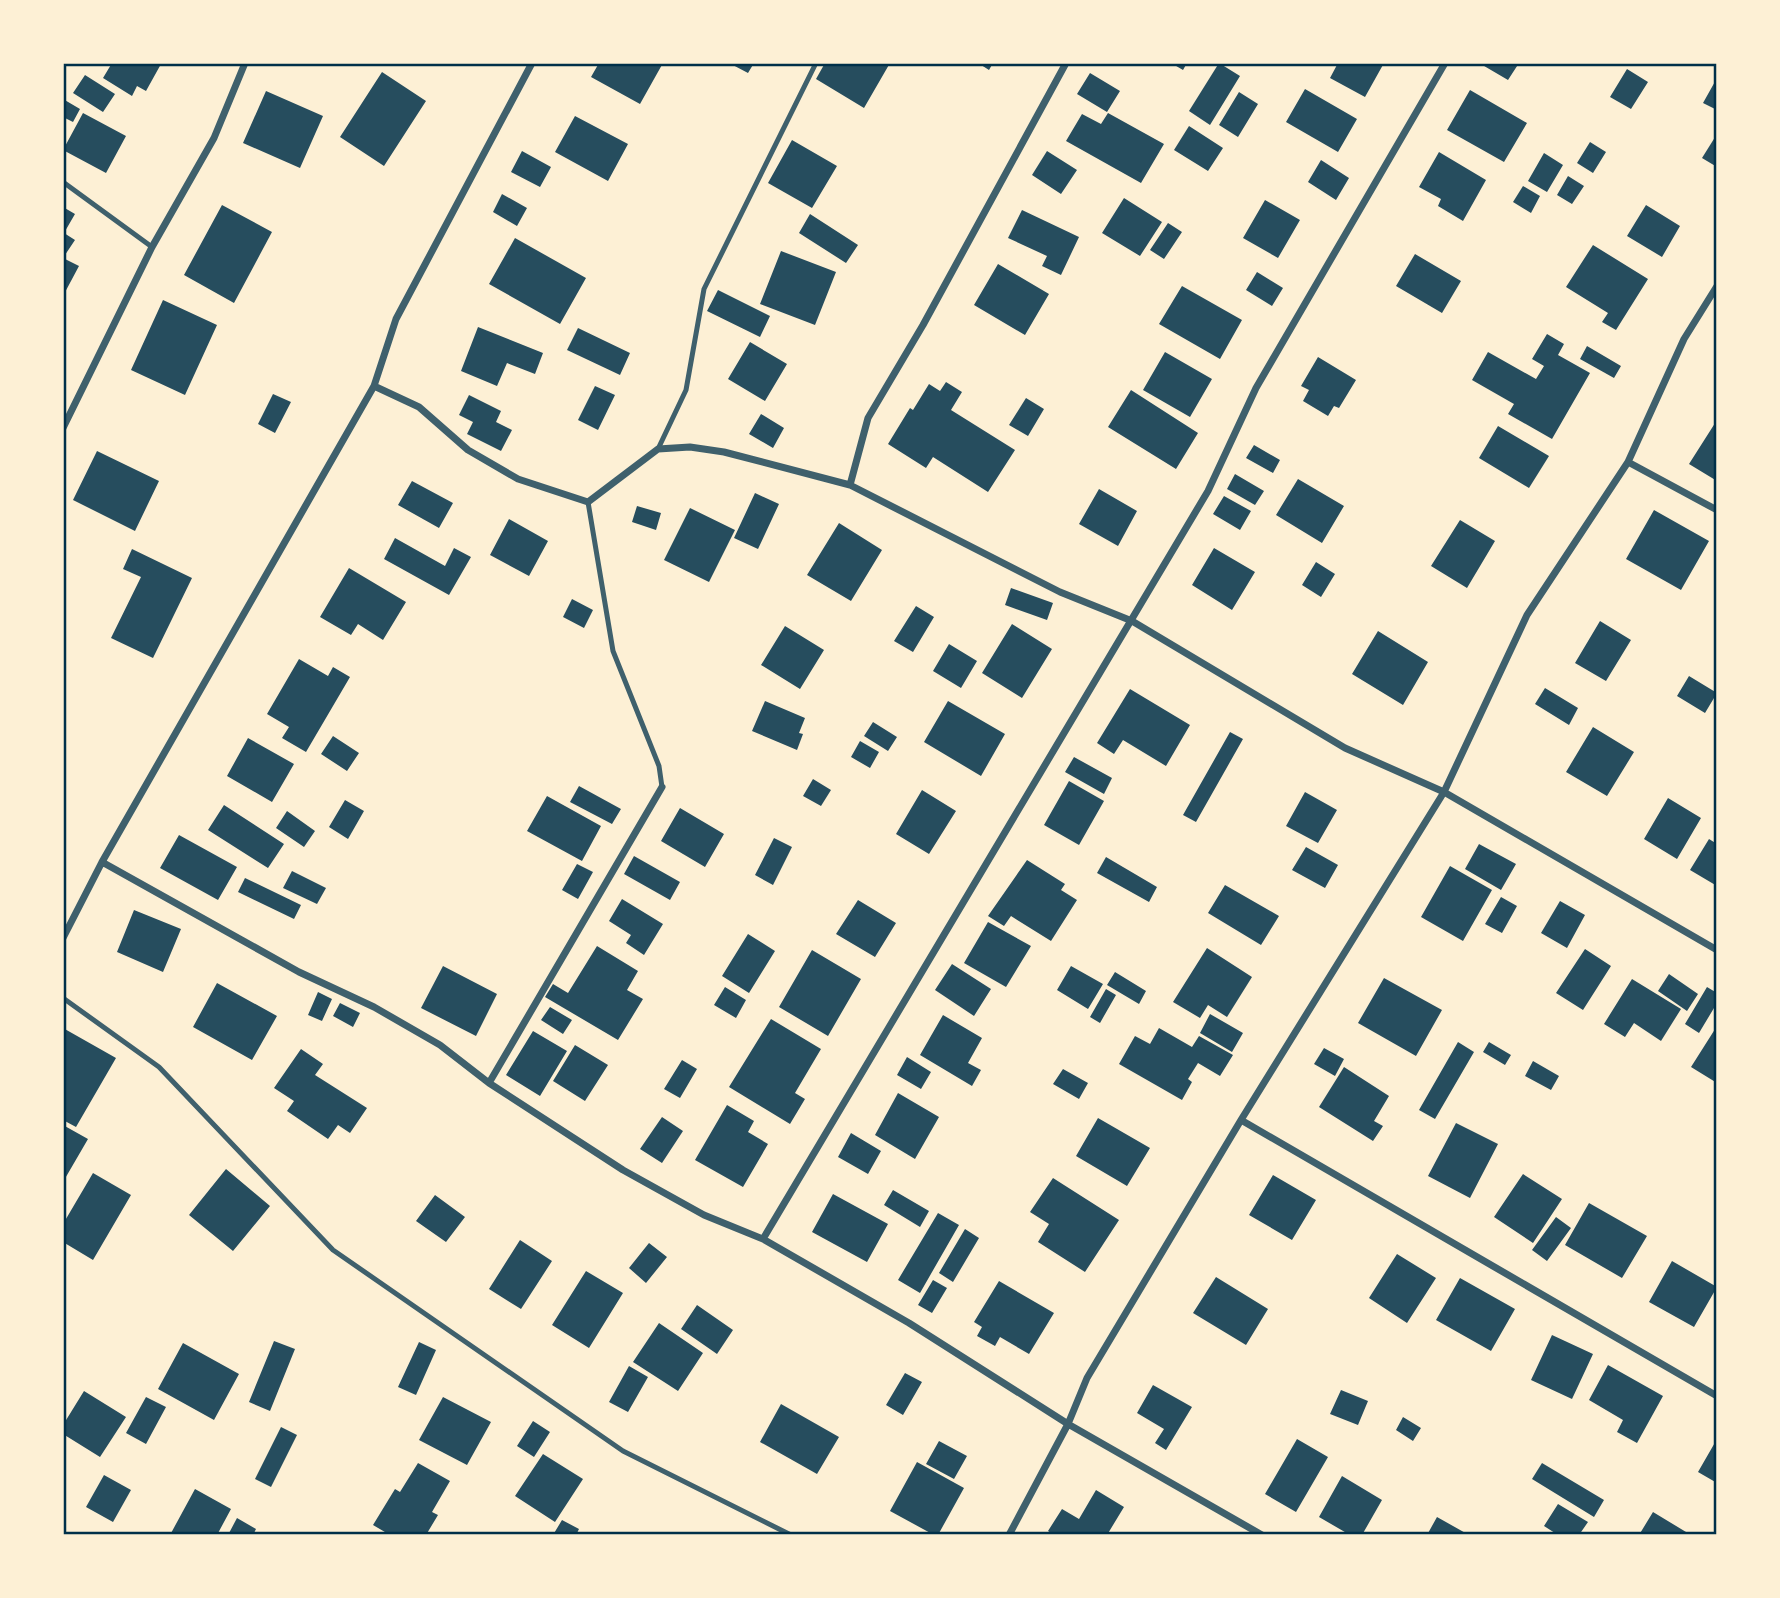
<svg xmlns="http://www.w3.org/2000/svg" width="1780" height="1598" font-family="'Times New Roman',serif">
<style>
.building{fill:#264d5e}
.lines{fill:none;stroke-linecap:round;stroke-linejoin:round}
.service{stroke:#3f606c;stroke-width:5}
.minor{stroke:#3f606c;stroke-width:7}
.neatline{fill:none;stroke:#003049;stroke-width:2.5}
</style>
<rect width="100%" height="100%" fill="#fdf0d5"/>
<path class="building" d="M112 63H159L161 64 146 91 137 86 132 96 103 78Z
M599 63H663L640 104 591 77Z
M729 63H754L748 73Z
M825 63H890L864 108 816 79Z
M978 63H993L989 70Z
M1171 63H1187L1183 70Z
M1219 63 1240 76 1210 125 1189 111Z
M1338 63H1384L1365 97 1330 78Z
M1479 63H1519L1508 80Z
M1627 69 1648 82 1631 109 1610 97Z
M382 72 426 101 384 166 340 137Z
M1090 73 1120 91 1107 112 1077 94Z
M85 75 115 94 103 112 73 93Z
M1717 78V110L1703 103Z
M1305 89 1357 119 1338 152 1286 122Z
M1470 90 1527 123 1504 162 1447 130Z
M266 91 323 116 300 168 243 143Z
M1239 92 1258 104 1238 137 1219 125Z
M63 99 80 109 73 122 63 117Z
M83 113 126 136 106 173 63 150Z
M1108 113 1164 144 1141 183 1066 141 1082 114 1101 124Z
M575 116 628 144 608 181 555 152Z
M1189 126 1223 148 1208 171 1174 150Z
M1717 134V167L1702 158Z
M792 140 837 166 812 208 768 183Z
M1590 142 1606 152 1593 173 1577 163Z
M522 151 551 167 540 187 511 172Z
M1047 151 1077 170 1061 194 1032 175Z
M1439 152 1486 180 1463 221 1438 206 1441 199 1419 187Z
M1544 153 1563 165 1547 192 1528 181Z
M1321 160 1349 178 1336 200 1308 182Z
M1568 176 1584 186 1572 204 1557 195Z
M1523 186 1540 196 1531 213 1513 202Z
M502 194 527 208 517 226 493 212Z
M1124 198 1162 222 1140 256 1102 233Z
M1265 200 1300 220 1278 258 1243 238Z
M222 205 272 232 234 303 184 275Z
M1646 205 1680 226 1662 257 1627 236Z
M63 207 75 214 64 233 75 240 63 258 79 266 63 296Z
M1022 210 1079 237 1061 275 1042 266 1047 256 1008 238Z
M810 214 858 245 846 263 799 233Z
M1168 223 1182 232 1164 259 1150 250Z
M515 238 586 278 560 324 489 284Z
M1593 245 1648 279 1616 330 1602 322 1608 313 1566 287Z
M781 251 836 272 815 325 760 304Z
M1415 254 1461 281 1442 313 1396 286Z
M998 264 1049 294 1025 335 974 305Z
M1257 272 1283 288 1272 306 1246 290Z
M1182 286 1242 320 1220 359 1159 324Z
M718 290 770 316 760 337 707 311Z
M163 300 217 325 185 395 131 370Z
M478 327 543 353 535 374 507 363 497 386 461 371Z
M578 328 630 353 620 375 567 350Z
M1547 334 1564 344 1558 355 1590 373 1552 439 1508 414 1514 404 1472 380 1488 352 1536 379 1544 366 1532 359Z
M750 342 787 364 765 401 728 379Z
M1587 346 1621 366 1614 378 1580 359Z
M1165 352 1212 379 1190 417 1143 390Z
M1318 357 1356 380 1339 408 1334 406 1328 416 1303 401 1309 390 1301 386Z
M946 382 962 392 951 410 1015 450 988 492 933 457 926 468 888 444 910 408 913 410 929 384 940 391Z
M595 386 615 395 598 430 578 420Z
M1131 390 1198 433 1176 469 1108 427Z
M273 394 291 402 275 433 258 424Z
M469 395 501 411 496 422 512 430 501 451 467 434 473 422 459 415Z
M1026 398 1044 409 1028 436 1009 425Z
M761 414 784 428 773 448 749 434Z
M1717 420V481L1689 464Z
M1498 426 1549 456 1529 488 1479 458Z
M1254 445 1280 460 1273 473 1246 458Z
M97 451 159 481 135 531 73 500Z
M1235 474 1264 491 1255 505 1227 489Z
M1298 479 1344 506 1322 543 1276 515Z
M412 481 453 503 439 528 398 505Z
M1099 489 1137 511 1118 546 1079 524Z
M755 493 779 504 758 549 734 538Z
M1224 496 1251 511 1240 530 1213 514Z
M637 506 661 513 656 530 632 522Z
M690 508 735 530 709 582 664 560Z
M1654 510 1709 541 1681 590 1626 559Z
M509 519 548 541 529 576 490 555Z
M1460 520 1495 541 1467 588 1431 566Z
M839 523 882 550 851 601 807 575Z
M395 538 445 566 454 548 471 557 449 595 384 559Z
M1214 548 1255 572 1232 610 1192 585Z
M132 549 192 578 153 658 111 638 141 577 123 569Z
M1316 562 1335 574 1321 597 1302 585Z
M349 568 406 602 383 640 358 624 351 635 320 617Z
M1011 588 1053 603 1047 620 1005 605Z
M572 599 593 610 584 628 563 617Z
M916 606 934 617 913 652 894 641Z
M1600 621 1631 640 1606 681 1575 663Z
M1012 624 1052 649 1022 698 982 673Z
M785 626 824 650 800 689 761 665Z
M1378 631 1428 662 1403 705 1352 674Z
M949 644 977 661 961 688 933 671Z
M299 659 328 676 333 667 350 677 306 752 282 738 289 727 267 714Z
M1689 676 1717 693 1705 713 1677 696Z
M1545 688 1578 708 1569 725 1535 704Z
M1130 689 1190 725 1166 766 1123 740 1114 754 1097 743Z
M765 701 805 718 799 733 803 734 797 750 752 731Z
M948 701 1005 734 981 776 924 742Z
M873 722 897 737 888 751 864 736Z
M1593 727 1634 752 1607 796 1566 772Z
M1230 732 1243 739 1196 822 1183 815Z
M333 736 359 753 347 771 321 754Z
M248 738 294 764 272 802 227 776Z
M860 741 879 752 870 768 851 757Z
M1074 757 1112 778 1104 794 1065 772Z
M813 779 831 790 821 806 803 796Z
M1069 781 1104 801 1079 845 1044 825Z
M579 786 621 809 612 824 570 802Z
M922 790 956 811 929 854 896 834Z
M1305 792 1337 810 1318 843 1286 826Z
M547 796 601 826 582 861 527 831Z
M1668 798 1701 818 1677 859 1644 839Z
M345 800 364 811 348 839 329 827Z
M224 805 284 844 268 868 208 830Z
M680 808 724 834 705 867 661 841Z
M287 811 315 831 304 847 276 828Z
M179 835 237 867 218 900 160 868Z
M774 838 792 847 773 885 755 875Z
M1709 839 1717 844V886L1690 870Z
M1479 844 1516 864 1501 890 1465 869Z
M1306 847 1338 865 1325 888 1292 870Z
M634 856 680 882 670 900 624 874Z
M1106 857 1157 887 1149 902 1097 873Z
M1027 860 1065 884 1061 890 1077 900 1051 941 1011 916 1004 926 988 916Z
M577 864 593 872 578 899 562 890Z
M1450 866 1492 890 1463 941 1421 917Z
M292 871 326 888 317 904 283 888Z
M245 878 301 905 294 919 238 892Z
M1225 885 1279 916 1261 945 1208 913Z
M1501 897 1517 906 1502 933 1485 924Z
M622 899 663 924 644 955 626 943 631 935 609 921Z
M858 900 896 923 875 957 836 934Z
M1560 901 1585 915 1567 948 1541 933Z
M134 910 181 929 163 972 117 952Z
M988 922 1031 946 1006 987 964 963Z
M748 934 775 951 749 993 722 976Z
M597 946 638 971 627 990 643 999 618 1040 545 997 553 984 568 993Z
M1207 948 1252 977 1227 1017 1208 1005 1200 1018 1173 1002Z
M1585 949 1611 966 1583 1010 1556 993Z
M812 950 861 979 828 1036 779 1007Z
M952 964 991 989 974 1016 935 990Z
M443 966 497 994 476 1036 421 1008Z
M1071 966 1103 984 1088 1009 1057 990Z
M1115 972 1146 991 1139 1004 1107 985Z
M1669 974 1698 994 1687 1011 1658 991Z
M1384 978 1442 1010 1416 1056 1358 1023Z
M1632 979 1681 1009 1661 1041 1634 1023 1625 1037 1604 1024Z
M217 983 277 1016 252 1060 193 1027Z
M725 987 746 1000 736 1018 714 1005Z
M1707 987 1717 993V1003L1699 1033 1685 1024Z
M1106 989 1116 995 1100 1023 1090 1017Z
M318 992 332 999 322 1021 308 1015Z
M340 1003 360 1013 353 1027 333 1016Z
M550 1007 572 1020 563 1034 541 1020Z
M1210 1014 1243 1033 1232 1052 1200 1033Z
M943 1015 982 1038 968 1063 981 1070 972 1086 920 1055Z
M771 1019 821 1049 795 1093 805 1099 790 1124 729 1087Z
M1717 1026V1083L1691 1067Z
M63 1028 116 1058 76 1127 63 1120Z
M1159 1028 1192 1047 1199 1036 1233 1055 1220 1076 1198 1063 1188 1079 1192 1082 1182 1100 1119 1064 1135 1036 1150 1044Z
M533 1031 567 1051 540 1096 506 1075Z
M1458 1042 1474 1052 1435 1119 1419 1110Z
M1489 1042 1511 1055 1505 1065 1483 1052Z
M575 1045 608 1065 585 1101 553 1081Z
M1324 1048 1344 1059 1335 1076 1314 1064Z
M301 1049 323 1064 315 1075 367 1108 350 1133 338 1125 328 1139 287 1111 294 1101 274 1088Z
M907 1057 931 1072 921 1089 897 1075Z
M682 1060 697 1069 680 1098 664 1089Z
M1533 1061 1559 1076 1551 1090 1525 1076Z
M1344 1067 1389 1096 1374 1121 1383 1126 1373 1141 1319 1107Z
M1063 1069 1088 1083 1079 1099 1053 1084Z
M898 1093 939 1117 915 1159 875 1135Z
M727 1105 754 1121 748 1132 768 1144 743 1187 695 1160Z
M662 1117 683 1131 662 1163 640 1149Z
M1098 1118 1150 1148 1127 1186 1076 1156Z
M1456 1123 1498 1144 1470 1198 1428 1176Z
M63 1125 88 1139 63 1182Z
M851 1133 881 1151 868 1174 838 1157Z
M226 1169 270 1206 233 1251 189 1215Z
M93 1173 131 1195 93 1260 63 1242V1224Z
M1523 1174 1562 1199 1533 1243 1494 1217Z
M1273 1175 1316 1200 1292 1240 1249 1215Z
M1053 1178 1119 1220 1085 1272 1038 1242 1049 1224 1030 1212Z
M893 1190 929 1211 920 1227 884 1205Z
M833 1194 888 1224 867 1262 812 1232Z
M435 1195 465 1217 446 1242 416 1221Z
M1589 1203 1647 1236 1622 1278 1565 1245Z
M938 1213 959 1225 920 1293 898 1280Z
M1556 1217 1571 1228 1547 1261 1532 1250Z
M965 1229 979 1238 953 1282 939 1273Z
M520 1240 552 1261 521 1309 489 1289Z
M649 1243 667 1257 646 1283 629 1268Z
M1397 1254 1436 1278 1407 1323 1369 1298Z
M1672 1261 1717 1287 1694 1327 1649 1302Z
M586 1271 623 1293 589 1348 552 1325Z
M1216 1277 1268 1309 1246 1345 1193 1313Z
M1460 1278 1515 1309 1491 1351 1436 1320Z
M933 1280 947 1288 932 1313 918 1305Z
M999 1281 1054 1313 1029 1354 1000 1337 995 1346 977 1336 982 1327 974 1322Z
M697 1305 733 1330 717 1354 681 1329Z
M659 1323 703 1353 678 1391 633 1362Z
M1552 1335 1593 1354 1572 1399 1531 1380Z
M274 1341 295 1349 270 1411 249 1402Z
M419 1342 436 1350 416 1395 398 1387Z
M183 1343 239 1374 214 1420 158 1389Z
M1608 1365 1663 1396 1637 1443 1617 1432 1623 1420 1589 1400Z
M629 1366 648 1377 628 1412 609 1402Z
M905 1373 922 1382 903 1415 886 1405Z
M1153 1385 1192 1407 1166 1450 1155 1443 1164 1429 1137 1413Z
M1341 1390 1368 1401 1358 1425 1330 1414Z
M84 1391 126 1417 100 1457 63 1434V1425Z
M146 1397 166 1407 146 1444 126 1433Z
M443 1397 491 1422 467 1465 419 1440Z
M781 1404 839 1437 817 1474 760 1442Z
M1403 1417 1421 1428 1413 1441 1396 1430Z
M533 1421 550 1432 534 1457 517 1446Z
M281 1427 297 1435 271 1487 255 1479Z
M1297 1439 1328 1457 1296 1512 1265 1494Z
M1717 1439V1483L1698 1472Z
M939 1441 967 1456 954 1479 926 1464Z
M543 1454 583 1479 555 1522 515 1496Z
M917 1462 964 1488 938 1535H934L890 1511Z
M418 1463 450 1481 432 1512 438 1515 426 1535H390L373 1525 395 1489 400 1492Z
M1542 1463 1604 1500 1594 1517 1532 1479Z
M104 1475 131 1490 113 1522 86 1507Z
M1342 1476 1382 1500 1362 1535H1350L1319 1517Z
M195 1489 231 1509 217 1535H170Z
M1096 1490 1124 1507 1107 1535H1054L1048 1531 1062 1509 1079 1519Z
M1558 1504 1588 1522 1579 1535H1558L1544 1526Z
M1653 1512 1691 1535H1639Z
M1437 1517 1469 1535H1427Z
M237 1518 256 1529 253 1535H228Z
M562 1520 579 1529 576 1535H553Z"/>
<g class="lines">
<path class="service" d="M63 182 152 247
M658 449 686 390 704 289 816 63
M588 502 613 651 659 766 662 787
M63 998 159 1067 333 1250 623 1451 791 1535"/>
<path class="minor" d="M374 386 419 407 468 450 518 479 588 502 658 449 690 447 724 452 850 485 1060 592 1132 621 1345 748 1444 792 1717 950
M63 428 152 247 214 138 245 63
M1628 462 1717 510
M850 485 868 418 923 325 1066 63
M102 862 299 972 374 1007 440 1045 489 1083 623 1170 704 1215 763 1239 909 1323 1068 1424 1262 1535
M63 938 102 862 374 386 396 319 532 63
M489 1083 662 787
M1241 1120 1717 1396
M763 1239 1208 491 1256 388 1445 63
M1009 1535 1068 1424 1087 1378 1241 1120 1444 792 1527 615 1628 462 1684 339 1717 286"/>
</g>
<rect width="1780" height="1598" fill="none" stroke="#fdf0d5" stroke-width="130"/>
<rect x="65" y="65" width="1650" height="1468" class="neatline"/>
</svg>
